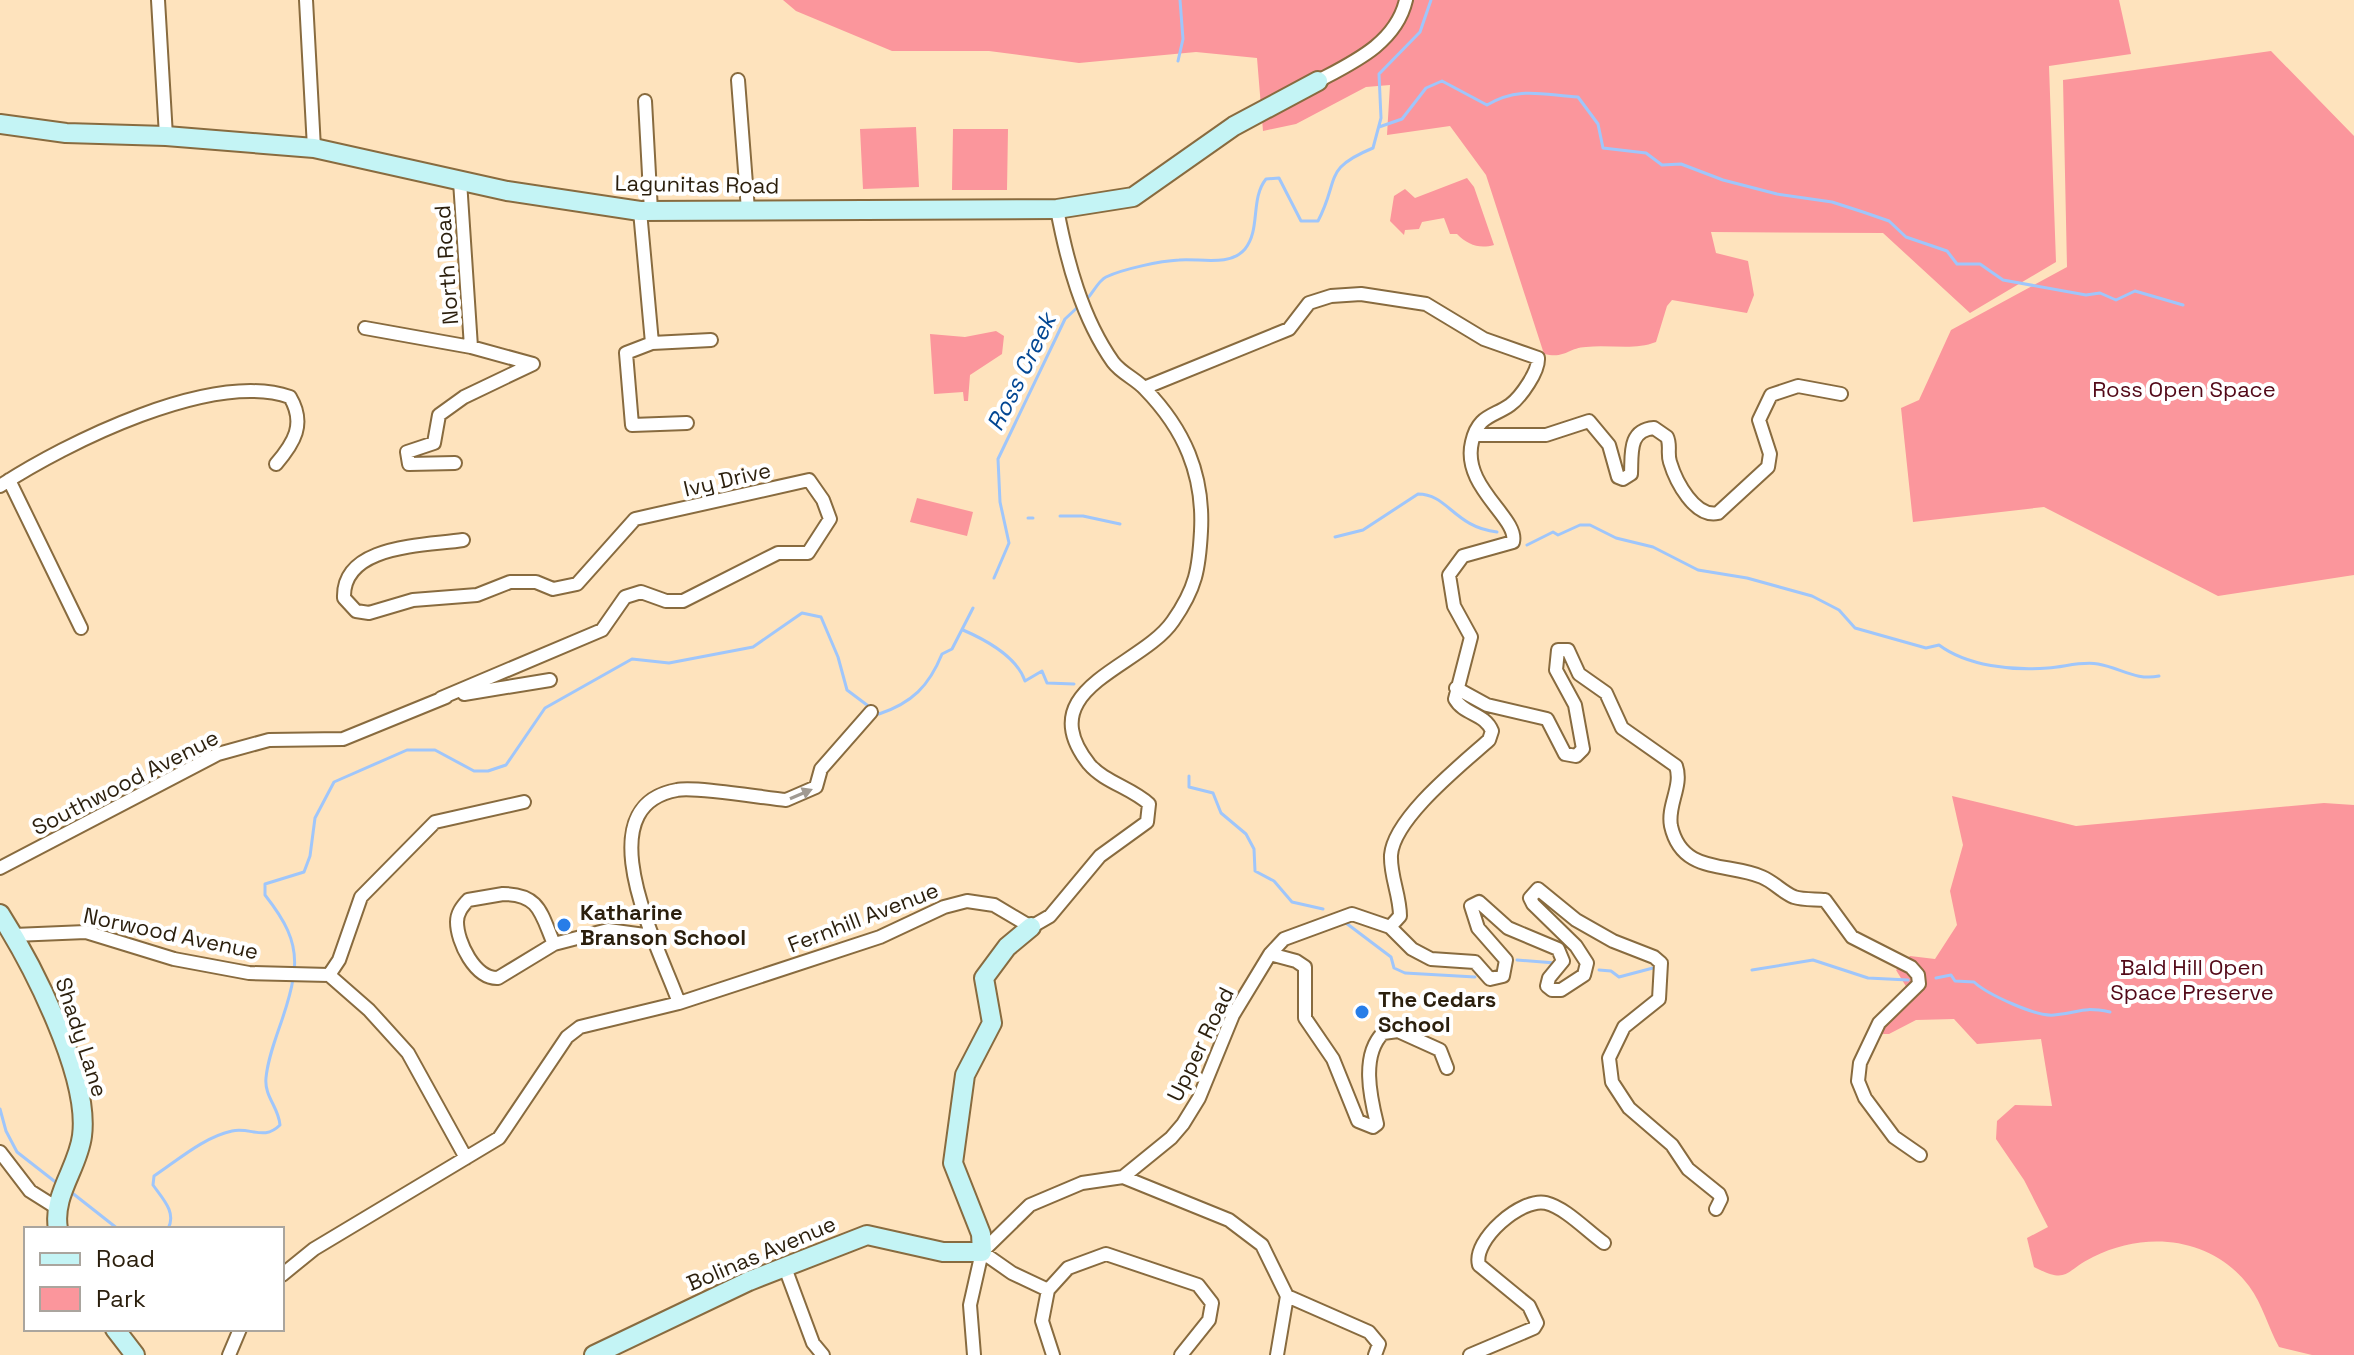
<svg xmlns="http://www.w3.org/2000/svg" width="2354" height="1355" font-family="'Space Grotesk',sans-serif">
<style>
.green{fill:#fb969c}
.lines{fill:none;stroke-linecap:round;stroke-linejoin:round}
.stream{stroke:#9fc6fb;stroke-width:3}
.street-casing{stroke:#886b3f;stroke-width:16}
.secondary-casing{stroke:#886b3f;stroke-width:22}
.street{stroke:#fff;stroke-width:12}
.secondary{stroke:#c4f4f5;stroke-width:18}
.oneway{fill:#a09a92}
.poi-dot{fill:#277de8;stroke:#fff;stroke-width:3}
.labels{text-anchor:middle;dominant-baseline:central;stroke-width:8;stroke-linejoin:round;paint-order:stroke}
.street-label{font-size:22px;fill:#2b1f0d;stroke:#fff}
.park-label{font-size:22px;fill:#530918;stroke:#fff}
.poi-label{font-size:22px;font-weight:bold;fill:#2b1f0d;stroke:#fff;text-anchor:start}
.water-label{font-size:24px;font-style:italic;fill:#034793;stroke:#fff}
</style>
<rect width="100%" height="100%" fill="#fee3bd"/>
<path class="green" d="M783 0H2119L2131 54 2049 66 2056 262 1970 313 1883 233 1711 232 1716 253 1748 261 1754 295 1747 313 1672 300 1667 306 1656 342C1633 351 1610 344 1586 347 1567 348 1566 359 1544 354L1486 175 1450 126 1387 135 1390 85 1366 87 1296 124 1263 131 1257 58 1196 52 1079 63 989 51H892L796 11Z
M2271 51 2354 136V575L2218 596 2044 507 1913 522 1901 408 1919 400 1951 330 2067 267 2063 80Z
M916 127 919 187 863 189 860 129Z
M953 129H1008L1007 190H952Z
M1467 178 1474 187 1494 245C1479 249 1468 245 1457 234H1450L1444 218 1422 222 1419 229 1405 230 1404 235 1390 221 1394 196 1405 189 1415 198Z
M996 331 1004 336 1002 354 970 375 968 401H964L963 392 934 394 930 334 965 337Z
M917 498 973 512 967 536 910 522Z
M1952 796 2076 826 2324 803 2354 805V1355H2312L2279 1347C2268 1327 2263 1305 2249 1286 2212 1237 2146 1230 2093 1257 2064 1271 2069 1285 2034 1267L2027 1238 2048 1227 2024 1180 1996 1139 1997 1121 2015 1105 2052 1106 2041 1039 1977 1044 1954 1019 1916 1020 1889 1034H1873L1907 988 1896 970 1910 956 1935 959 1957 925 1950 891 1963 845Z"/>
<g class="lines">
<path class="stream" d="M1178 61 1183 39 1180 0
M1379 127 1402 119 1426 88 1442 81 1487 105C1519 86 1543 95 1578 97L1598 124 1603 148 1646 153 1662 165 1681 164 1723 180 1777 194 1832 202 1863 212 1889 221 1906 237 1947 251 1957 264H1980L2003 280 2086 295 2100 293 2116 300 2135 291 2183 305
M1086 300C1093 293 1098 281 1106 277 1123 269 1160 261 1179 260 1199 258 1230 267 1245 249 1261 229 1250 199 1266 179L1279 178 1301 221H1318C1340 179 1322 169 1373 148L1381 118 1379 74 1420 32 1431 0
M1060 516H1083L1120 524
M1028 518H1033
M1335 537 1363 530 1418 494C1448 494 1454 527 1497 532
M1527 545 1553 532 1558 535 1580 525H1590L1616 538 1653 547 1698 570 1747 578 1812 596 1839 610 1855 628 1926 648 1939 645C1967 666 2013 671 2048 668 2064 667 2082 661 2098 664 2121 668 2136 681 2159 676
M994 578 1009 543 1000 502 998 459 1065 319 1080 305
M963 630C986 640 1017 657 1025 681L1042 671 1047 683 1074 684
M1189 776V787L1213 793 1221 813 1246 834 1254 849 1255 871 1274 881 1292 902 1323 909
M1346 923 1391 957 1394 968 1405 973 1475 977
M1517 960 1555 963
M1599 970 1611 971 1619 977 1653 968
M1752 970 1813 960 1868 978 1908 980
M294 972C298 941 283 918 265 895V884L304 872 310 856 315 818 334 782 407 750H435L474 771H488L506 765 545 708 632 659 669 663 753 647 802 613 821 617 838 657 847 690 879 714C912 703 929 686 942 654L952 649 973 608
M1936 978 1951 975 1955 981 1974 982C1987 994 2036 1017 2054 1015 2081 1013 2079 1006 2110 1012
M0 1109 6 1131 17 1152 58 1184
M71 1192 118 1229
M168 1229C177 1212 162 1198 153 1185L154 1176C178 1160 204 1137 232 1131 251 1127 264 1141 280 1125 279 1108 264 1096 266 1078 269 1046 288 1013 293 979"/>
<g class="street-casing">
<path id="street" d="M158 0 166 136
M306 0 314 148
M738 80 748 210
M1318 81C1354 62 1396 43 1406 0
M645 101 651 211
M460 181 471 347
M640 211 652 343 626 353 632 425 687 423
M365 328 471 347 533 364
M652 343 711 340
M1144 388 1289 329 1309 303 1331 296 1361 294 1426 304 1484 339 1538 358C1539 371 1521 397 1510 405 1493 417 1478 415 1472 442 1461 487 1519 518 1513 542L1463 556 1449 575 1454 606 1471 637 1455 699C1464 715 1485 713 1492 731L1489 740C1461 765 1394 818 1391 855 1390 876 1400 895 1400 916L1390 927
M1475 435H1546L1589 421 1609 445 1618 477 1623 479 1631 474C1632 454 1628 430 1654 428L1667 437C1671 445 1667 453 1670 462 1676 482 1695 518 1718 513L1768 467 1770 454 1759 420 1771 395 1798 386 1841 394
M455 463 409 464 407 452 434 443 439 415 464 397 533 364
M9 480 81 628
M0 486C66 443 212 370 290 397 306 424 294 443 276 464
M1456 688 1487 705 1547 719 1565 754 1576 756 1583 749 1575 705 1556 670 1558 650H1568L1579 674 1606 693 1622 728 1676 766C1683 786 1667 805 1671 826 1682 875 1728 862 1762 877 1774 882 1782 892 1794 897 1803 900 1815 899 1825 900L1852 937 1911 967 1918 975 1919 984 1879 1023 1860 1063 1858 1081 1865 1098 1894 1137 1920 1155
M464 694 550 680
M441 698 602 630 625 597 641 592 666 601H683L778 553H808L830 519 823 500 809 480 635 519 577 584 553 589 536 582H510L477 595 413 600 369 613 356 611 344 598C342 544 425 546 463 540
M0 868 218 754 269 740 343 739 446 697
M503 894C540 894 541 914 554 944L498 978C475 979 457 942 457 922 457 912 463 906 468 900Z
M14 935 86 932 174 959 249 973 329 975 369 1010 408 1053 466 1158
M554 944 608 930 652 936
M1270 954 1296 961 1305 967V1018L1333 1059 1358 1121 1373 1127 1377 1124C1370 1096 1361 1055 1383 1033L1398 1031 1440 1050 1447 1068
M329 975 339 960 361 897 435 822 524 802
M679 1003C662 953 582 807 677 790 694 786 764 798 786 800L816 787 821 769 871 712
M0 1152 30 1191 57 1208
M1123 1177 1171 1138 1183 1124 1199 1098 1233 1015 1270 954 1284 939 1352 914 1390 927 1412 949 1431 959 1475 962 1490 979 1503 976 1506 960 1478 928 1471 906 1479 902 1508 928 1558 949 1563 961 1549 978 1547 986 1552 990H1561L1584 975 1587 963 1576 946 1533 904 1530 898 1538 889 1576 920 1613 941 1654 957 1661 963 1659 999 1624 1027 1609 1058 1612 1082 1629 1108 1672 1145 1688 1169 1719 1194 1721 1199 1716 1209
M982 1252 1030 1205 1082 1183 1123 1177 1229 1220 1262 1245 1287 1296 1369 1332 1379 1344 1375 1355
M982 1252 1012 1273 1048 1290 1068 1268 1106 1254 1198 1285 1212 1303 1209 1320 1181 1355
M784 1265 813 1343 823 1355
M282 1275 314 1249 499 1138 567 1037 580 1027 679 1003 880 937 944 907 967 901 994 905 1031 927 1050 916 1100 856 1147 822 1149 804C1132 788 1104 782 1089 764 1029 688 1141 668 1173 621 1196 588 1199 569 1201 531 1204 474 1184 429 1145 389 1136 379 1121 373 1113 362 1082 318 1067 262 1057 209
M1048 1290 1042 1321 1053 1355
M229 1355 240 1329
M974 1355 970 1305 982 1252
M1277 1355 1287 1296
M1470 1355 1534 1328 1537 1323 1529 1306 1479 1265C1472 1240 1522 1197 1546 1203 1566 1208 1587 1231 1604 1243"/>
</g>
<g class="secondary-casing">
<path id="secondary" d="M0 124 66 133 166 136 314 148 507 191 640 211 1057 209 1133 197 1234 126 1318 81
M0 914C32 964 90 1076 82 1136 78 1168 52 1195 58 1229
M115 1329 135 1355
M594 1355 749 1281 867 1235 943 1252H982L981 1234 953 1163 965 1075 992 1023 984 978 1007 947 1031 927"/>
</g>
<use href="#street" class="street"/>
<use href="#secondary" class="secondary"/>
</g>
<defs><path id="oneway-solid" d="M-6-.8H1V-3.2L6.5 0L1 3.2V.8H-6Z" transform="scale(2)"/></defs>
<use class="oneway" href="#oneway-solid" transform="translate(801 794) rotate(-23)"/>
<g class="poi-dot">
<circle cx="564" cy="925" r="8"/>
<circle cx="1362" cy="1012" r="8"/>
</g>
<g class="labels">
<g class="street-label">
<text transform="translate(697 184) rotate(1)">Lagunitas Road</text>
<text transform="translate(446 265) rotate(-94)">North Road</text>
<text transform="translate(727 479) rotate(-13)">Ivy Drive</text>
<text transform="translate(125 782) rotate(-27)">Southwood Avenue</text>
<text transform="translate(863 917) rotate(-21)">Fernhill Avenue</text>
<text transform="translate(171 933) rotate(12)">Norwood Avenue</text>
<text transform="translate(82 1037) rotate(72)">Shady Lane</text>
<text transform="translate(1200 1044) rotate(-64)">Upper Road</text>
<text transform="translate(761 1253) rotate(-23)">Bolinas Avenue</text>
</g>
<g class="park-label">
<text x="2184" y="389">Ross Open Space</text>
<text x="2192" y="967">Bald Hill Open<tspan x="2192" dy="25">Space Preserve</tspan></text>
</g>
<g class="poi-label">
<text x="580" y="912">Katharine<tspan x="580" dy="25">Branson School</tspan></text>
<text x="1378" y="999">The Cedars<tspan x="1378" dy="25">School</tspan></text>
</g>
<g class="water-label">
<text transform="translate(1021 372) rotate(-64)">Ross Creek</text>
</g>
</g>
<rect x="24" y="1227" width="260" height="104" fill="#ffffff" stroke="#aaa59e" stroke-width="2"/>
<rect x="40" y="1253" width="40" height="12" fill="#c4f4f5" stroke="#aaa59e" stroke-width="2"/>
<text x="96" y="1267" font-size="24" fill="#2b1f0d">Road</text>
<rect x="40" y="1287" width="40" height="24" fill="#fb969c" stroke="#aaa59e" stroke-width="2"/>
<text x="96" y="1307" font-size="24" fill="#2b1f0d">Park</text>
</svg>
